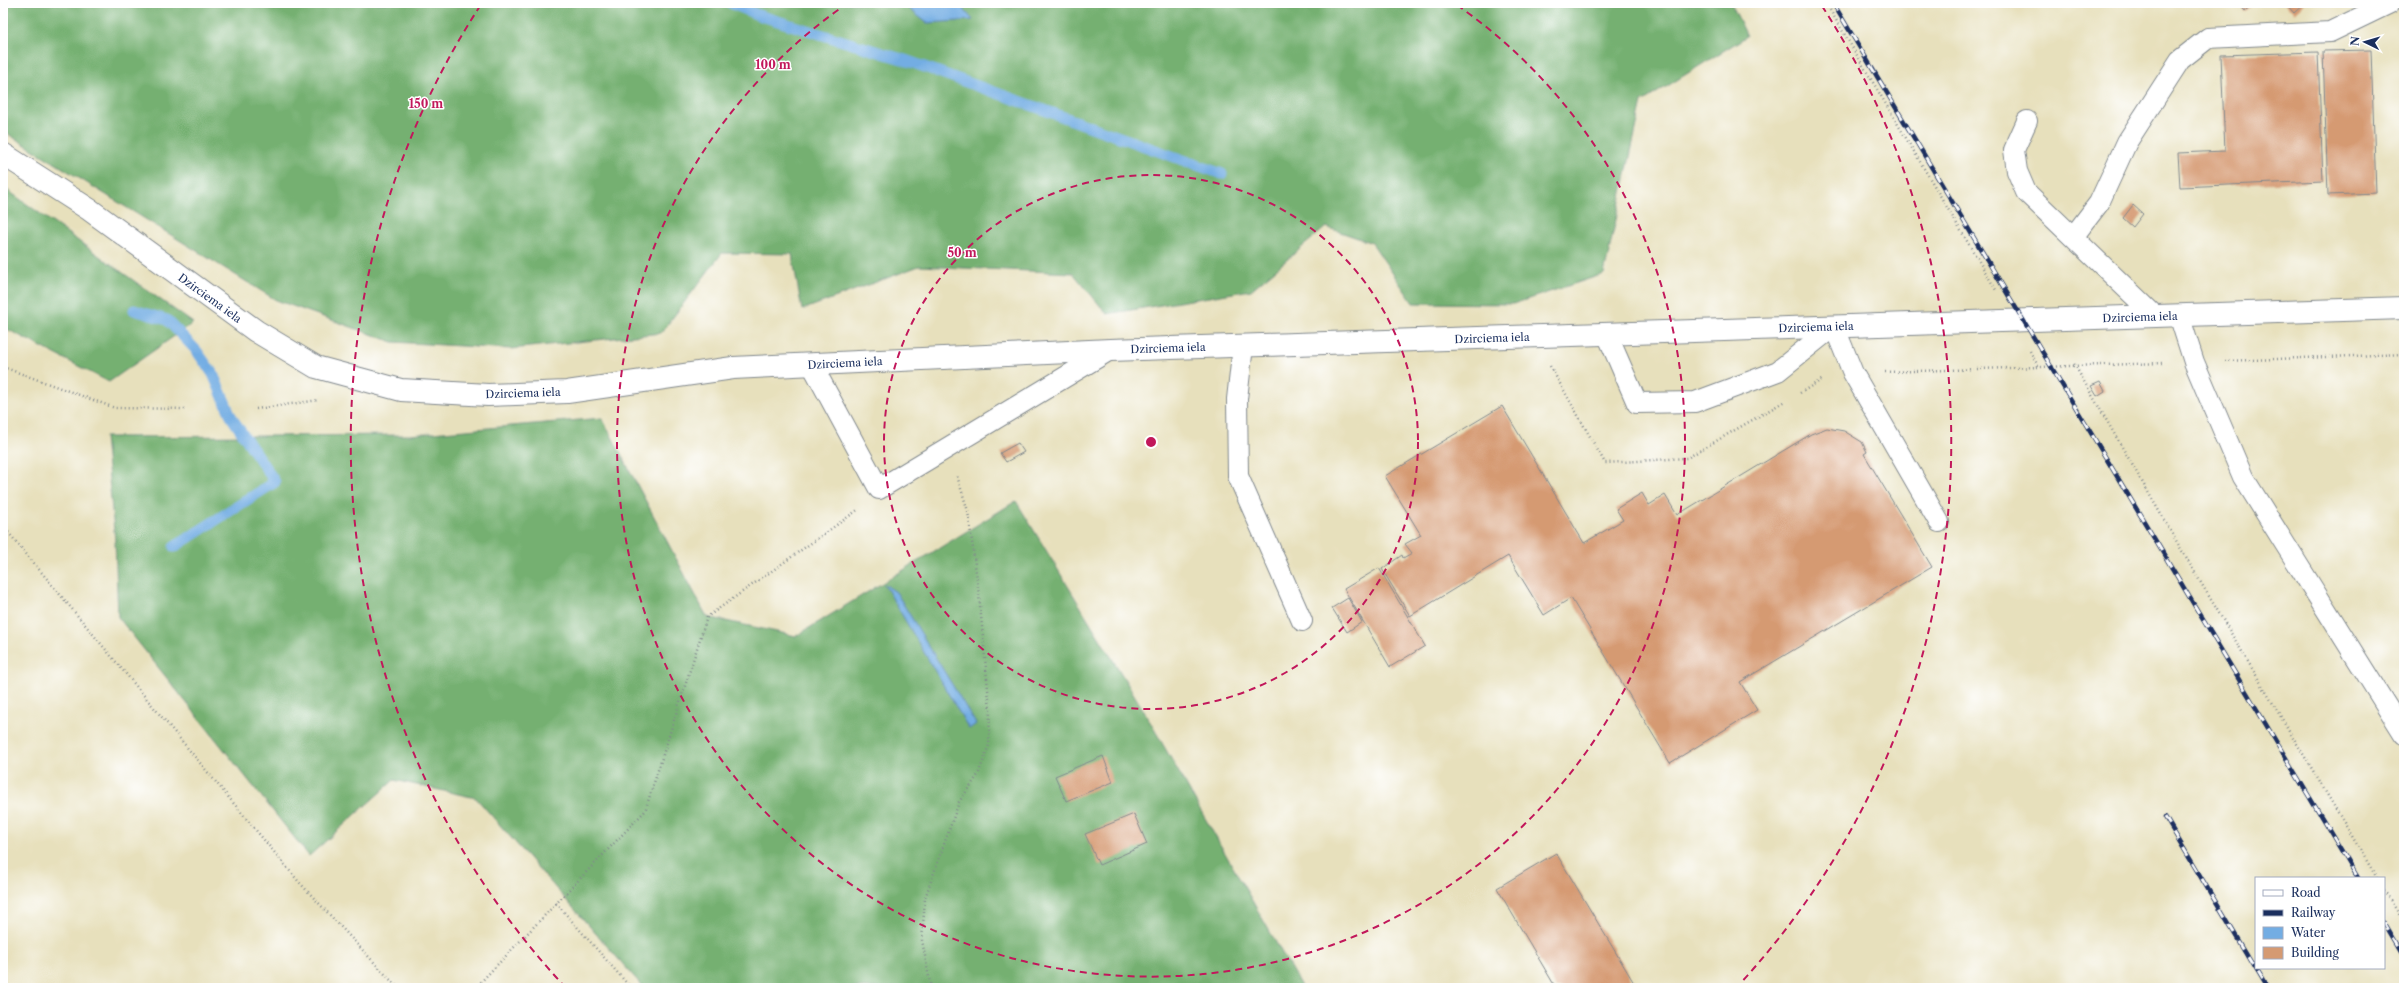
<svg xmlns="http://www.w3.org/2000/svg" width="2407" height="991" font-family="'Libre Caslon Text',serif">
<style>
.forest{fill:#74b071;stroke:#487068}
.water{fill:#73ade3;stroke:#476ea0}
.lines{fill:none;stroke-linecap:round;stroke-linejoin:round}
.stream{stroke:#73ade3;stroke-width:11}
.building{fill:#d59a72}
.service-casing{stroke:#81888d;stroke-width:22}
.minor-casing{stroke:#81888d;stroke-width:24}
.path{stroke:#81888d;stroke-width:2.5;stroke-dasharray:1 3;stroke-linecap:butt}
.service{stroke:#fff;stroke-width:20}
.minor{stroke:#fff;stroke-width:22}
.rail-casing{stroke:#1b2f5e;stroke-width:4.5}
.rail{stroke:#fff;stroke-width:3;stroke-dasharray:9;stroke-linecap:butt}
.ring{fill:none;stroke:#c2185b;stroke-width:2;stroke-dasharray:7 5}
.labels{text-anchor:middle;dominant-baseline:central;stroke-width:3;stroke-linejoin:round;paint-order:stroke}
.street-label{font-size:11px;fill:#1b2f5e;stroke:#fff}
.centre{fill:#c2185b;stroke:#fff;stroke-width:2}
.ring-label{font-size:12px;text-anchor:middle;font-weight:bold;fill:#c2185b;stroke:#fff;stroke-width:3;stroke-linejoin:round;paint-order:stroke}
</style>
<rect width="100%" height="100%" fill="#fff"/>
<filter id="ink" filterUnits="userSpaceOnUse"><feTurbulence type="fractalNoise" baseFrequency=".025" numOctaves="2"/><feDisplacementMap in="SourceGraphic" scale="8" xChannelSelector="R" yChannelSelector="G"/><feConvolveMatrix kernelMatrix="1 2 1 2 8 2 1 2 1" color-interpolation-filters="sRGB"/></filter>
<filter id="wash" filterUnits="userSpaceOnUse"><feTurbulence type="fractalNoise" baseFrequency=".012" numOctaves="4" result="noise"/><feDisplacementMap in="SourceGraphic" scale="16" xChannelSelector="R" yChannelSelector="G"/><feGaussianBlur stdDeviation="0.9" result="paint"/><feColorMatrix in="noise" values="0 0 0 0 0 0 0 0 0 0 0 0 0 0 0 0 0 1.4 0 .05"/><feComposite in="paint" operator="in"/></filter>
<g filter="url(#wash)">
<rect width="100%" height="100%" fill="#e7e0bc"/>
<path class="forest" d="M3 3H1731L1747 36 1642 102 1604 274 1513 304 1413 303 1372 243 1326 227 1251 290 1107 314 1073 273 919 266 802 310 792 254 722 253 661 333 511 349 393 342 276 300 3 131Z
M3 187 193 323 109 382 3 327Z
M602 418 707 617 796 636 1016 501 1141 706 1302 988H644L476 798 394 780 309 856 118 617 115 541 105 437 409 435Z"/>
<path class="water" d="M907 3H958L973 20 927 23 908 8Z
M884 584 896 592 976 724 969 729Z"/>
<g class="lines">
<path class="stream" d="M730 3 758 15 905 60 1222 174
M134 310 167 320 196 350 213 374 232 418 275 482 174 547"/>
</g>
<g id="blocks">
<path class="building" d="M2238 3H2254L2245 11Z
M2285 3H2305L2294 13Z
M2371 50 2376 193 2328 195 2323 51Z
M2318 52 2323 181 2180 187 2178 153 2225 151 2221 55Z
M2133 205 2143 214 2133 227 2123 218Z
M2100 382 2105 391 2097 396 2091 386Z
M1502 406 1584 543 1623 520 1616 509 1642 493 1649 505 1665 495 1677 515 1811 434 1827 428 1844 431 1862 442 1867 452 1864 454 1932 567 1740 682 1757 710 1670 763 1571 598 1544 615 1508 556 1410 616 1382 569 1402 555 1403 558 1412 553 1405 544 1421 535 1385 476Z
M1018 443 1024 452 1006 462 1000 453Z
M1379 568 1425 646 1390 667 1344 589Z
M1348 598 1362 622 1347 632 1332 608Z
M1103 756 1113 782 1066 801 1055 776Z
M1134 814 1147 844 1099 865 1085 834Z
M1556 853 1637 988H1556L1497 888Z"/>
</g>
</g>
<g filter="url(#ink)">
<use href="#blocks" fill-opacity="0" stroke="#81888d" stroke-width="1"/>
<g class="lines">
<g class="service-casing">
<path id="service" d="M2027 121 2014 150 2017 171 2026 192 2155 316
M2073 237 2099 203 2127 142 2180 60 2208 38 2330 32 2390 3
M2179 315 2194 362 2243 477 2404 734
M1607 334 1637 403 1695 402 1778 371 1834 326 1853 373 1939 522
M1243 346 1237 399 1238 476 1302 621
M812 365 879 489 1110 350"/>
</g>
<g class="minor-casing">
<path id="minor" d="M3 154 90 210 256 331 316 367 401 390 488 395 567 392 733 368 1110 350 2404 308"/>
</g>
<path class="path" d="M1826 3 1996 290
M2030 351 2038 366
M2225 361 2404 354
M2074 364 2185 556 2377 878
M1550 366 1605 463 1687 458 1785 401
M3 367 115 408 187 409
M1885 372 2164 363
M1800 393 1823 379
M256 409 319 400
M3 526 299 882 398 988
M2384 890 2404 922
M556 903 631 988
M475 988 645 811 707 617 859 509
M931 988 922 940 925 898 959 802 978 775 989 745 990 710 979 595 968 511 957 476"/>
<use href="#service" class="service"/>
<use href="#minor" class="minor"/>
<g class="rail-casing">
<path id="rail" d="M1833 3 2358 878
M2165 817 2267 988
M2384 922 2404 956"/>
</g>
<use href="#rail" class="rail"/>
</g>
</g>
<g class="ring">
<circle cx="1151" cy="442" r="267"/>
<path d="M1457 5A534 534 0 1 1 845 5"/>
<path d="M566 988A800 800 0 0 1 480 6M1822 6A800 800 0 0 1 1736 988"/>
</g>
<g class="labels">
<g class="street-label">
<text transform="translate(210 298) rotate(36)">Dzirciema iela</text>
<text transform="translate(2140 317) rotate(-2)">Dzirciema iela</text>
<text transform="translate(1816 327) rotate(-2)">Dzirciema iela</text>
<text transform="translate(1492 338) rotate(-2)">Dzirciema iela</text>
<text transform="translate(1168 348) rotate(-2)">Dzirciema iela</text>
<text transform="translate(845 363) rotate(-3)">Dzirciema iela</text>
<text transform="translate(523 393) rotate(-2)">Dzirciema iela</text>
</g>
</g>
<circle cx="1151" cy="442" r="6" class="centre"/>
<g class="ring-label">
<text x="773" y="69">100 m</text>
<text x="426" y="108">150 m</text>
<text x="962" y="257">50 m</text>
</g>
<rect width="2407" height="991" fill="none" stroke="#fff" stroke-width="16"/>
<rect x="2255" y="877" width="130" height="92" fill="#ffffff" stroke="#a4acbf"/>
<rect x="2263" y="890" width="20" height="6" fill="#ffffff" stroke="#a4acbf"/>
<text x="2291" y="897" font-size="12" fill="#1b2f5e">Road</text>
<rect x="2263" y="910" width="20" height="6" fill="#1b2f5e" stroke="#a4acbf"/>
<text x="2291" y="917" font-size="12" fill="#1b2f5e">Railway</text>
<rect x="2263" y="927" width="20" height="12" fill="#73ade3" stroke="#a4acbf"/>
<text x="2291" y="937" font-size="12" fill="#1b2f5e">Water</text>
<rect x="2263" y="947" width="20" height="12" fill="#d59a72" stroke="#a4acbf"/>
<text x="2291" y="957" font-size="12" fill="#1b2f5e">Building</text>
<g transform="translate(2365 42) rotate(275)" stroke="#ffffff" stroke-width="3" paint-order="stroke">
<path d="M0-3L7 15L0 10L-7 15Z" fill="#1b2f5e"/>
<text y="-6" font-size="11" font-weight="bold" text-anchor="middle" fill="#1b2f5e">N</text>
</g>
</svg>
